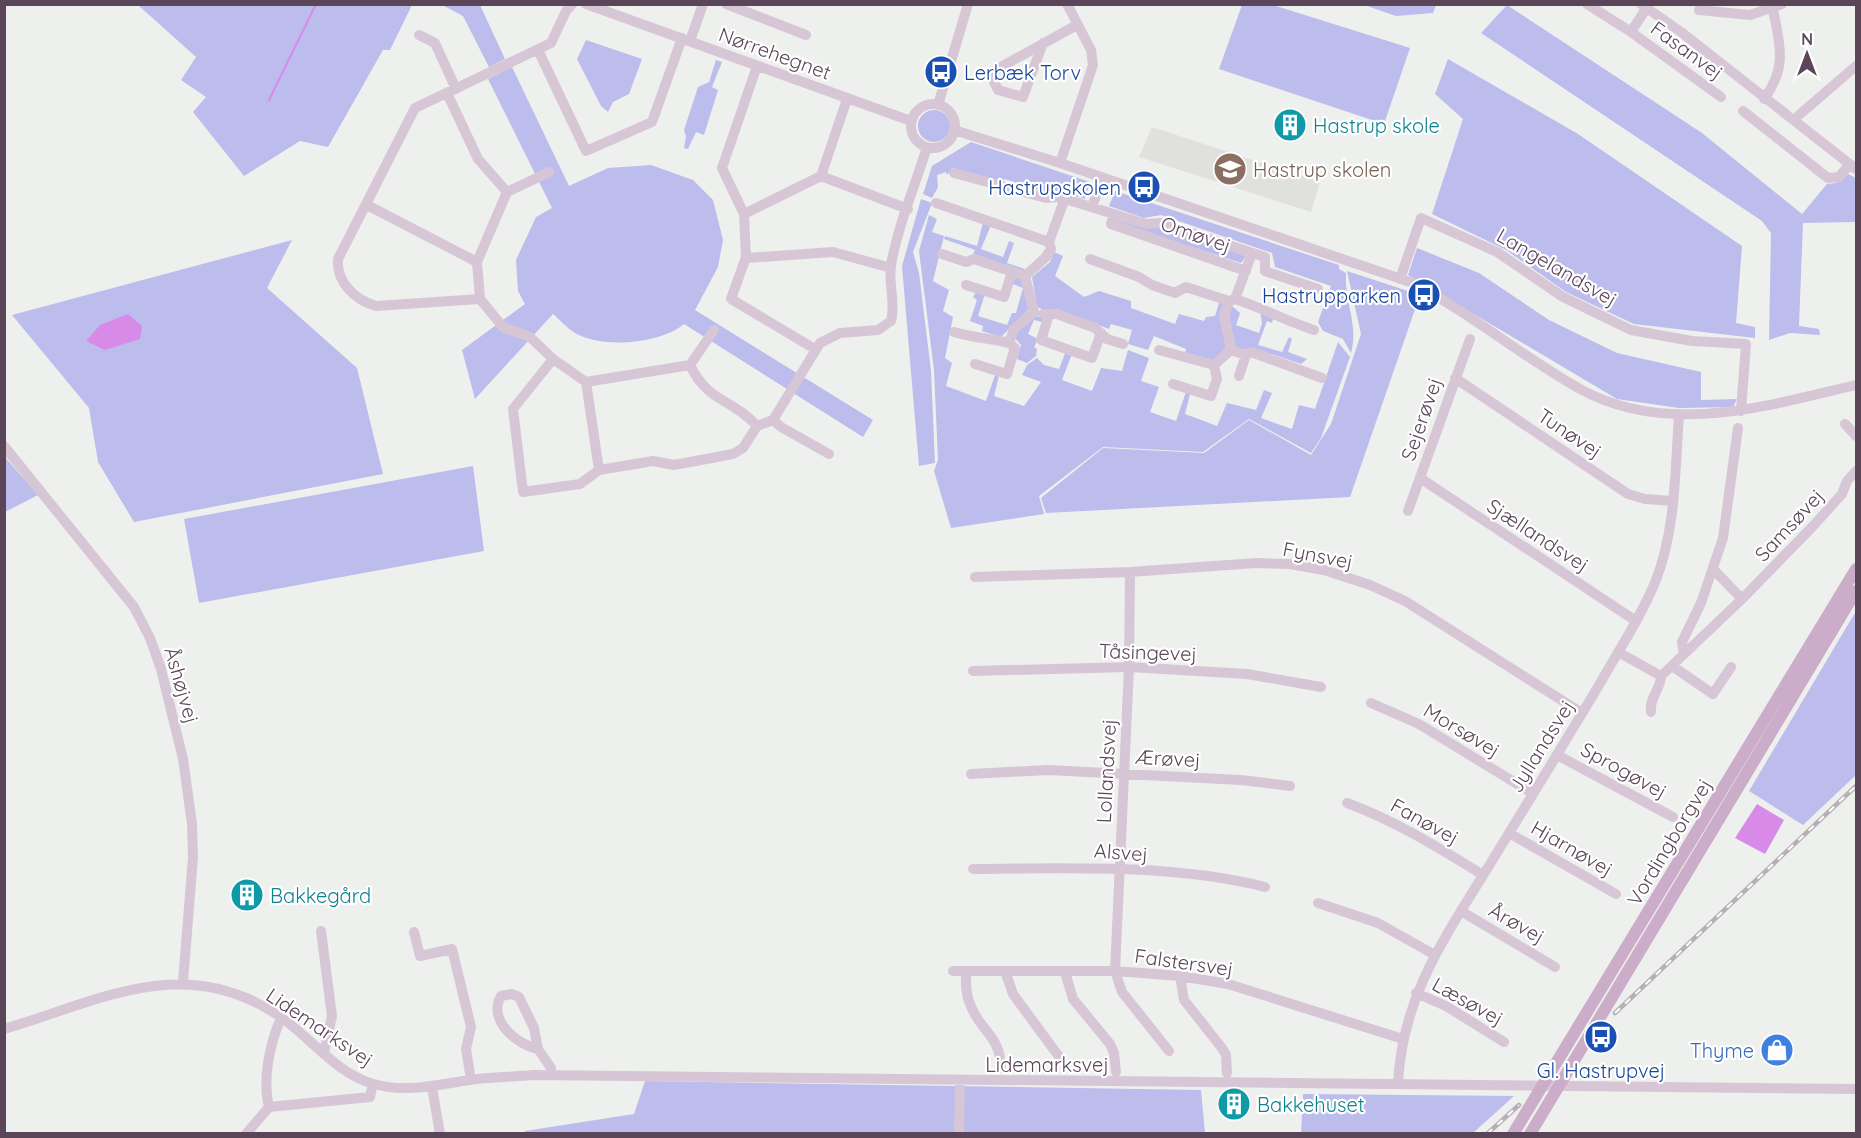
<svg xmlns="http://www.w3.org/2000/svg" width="1861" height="1138" font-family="Quicksand,sans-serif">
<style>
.education{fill:#e0e1de}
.green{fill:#bcbced}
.water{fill:#d88ae9}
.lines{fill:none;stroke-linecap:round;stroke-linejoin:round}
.stream{stroke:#d88ae9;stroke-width:2}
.minor{stroke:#d7c7d6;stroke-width:10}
.major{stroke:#ccadc9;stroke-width:12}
.rail-casing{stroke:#b8afb6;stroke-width:4.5}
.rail{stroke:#fff;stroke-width:2;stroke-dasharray:7;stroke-linecap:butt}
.labels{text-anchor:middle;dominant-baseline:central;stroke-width:4.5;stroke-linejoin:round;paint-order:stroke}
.street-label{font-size:20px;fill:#5a4658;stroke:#fff}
.transit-label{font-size:20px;fill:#164399;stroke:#fff;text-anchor:end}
.culture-label{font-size:20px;fill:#0d838f;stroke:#fff;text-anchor:start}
.education-label{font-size:20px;fill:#785e54;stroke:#fff;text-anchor:start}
.shop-label{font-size:20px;fill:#366cbe;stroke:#fff;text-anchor:end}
</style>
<rect width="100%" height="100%" fill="#eef0ed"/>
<path class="education" d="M1152 127 1320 182 1311 212 1139 157Z"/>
<path class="green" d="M138 5H412L390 50H383L328 147 300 141 244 176 193 112 206 97 181 80 196 57Z
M442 5H480L505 59 489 67 463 16Z
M1242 5H1273L1410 48 1384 124 1219 69Z
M1364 5 1436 4V5L1433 13 1396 16Z
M1507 5 1702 133 1802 214 1827 184 1836 183 1848 174 1856 178V222L1803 223 1799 326 1819 329 1820 335 1790 333 1769 340 1771 233 1762 221 1481 33Z
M586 40 642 59 629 94 613 102 608 112 601 106 577 59Z
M1448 59 1578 134 1742 246 1736 323 1755 327V338L1634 324 1566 292 1506 250 1432 214 1463 119 1435 94Z
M716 60 722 62 712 87 718 90 704 135 696 132 688 149 684 148 686 136 684 130 698 87 709 82Z
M512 67 569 186 608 168 651 165 693 180 713 200 723 240 718 267 695 310 873 420 863 437 684 324C660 344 603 349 575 333 567 328 560 320 553 314L475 399 462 350 525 304 518 291 516 260 536 217 552 208 488 79Z
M918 126a16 16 0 1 1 32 0a16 16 0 1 1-32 0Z
M971 142 1090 182 1085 199 1054 190 1048 193 1005 179 1001 182 952 168 947 175 946 172 937 175 938 187 932 198 923 194 932 166Z
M1115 191 1339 265V269L1346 273C1344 300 1359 326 1351 353L1343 339 1323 331 1318 322 1331 286 1275 267 1272 253 1161 215 1144 218 1109 206Z
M921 199 932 203 913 252 919 273 931 371 935 463 919 466 902 266Z
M929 215 937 219 932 232 944 236 933 281 949 290 943 311 953 317 945 358 952 363 946 386 986 401 995 375 999 376 994 396 1024 406 1041 382 1022 375 1027 365 1037 358 1044 365 1059 369 1066 351 1072 354 1062 380 1092 391 1101 368 1122 371 1128 350 1149 358 1141 381 1159 387 1150 412 1176 421 1186 392 1190 394 1185 414 1217 426 1227 403 1256 410 1264 390 1272 393 1261 418 1292 429 1299 405 1315 409 1338 342 1350 357 1321 438 1311 453 1249 419 1203 452 1103 447 1039 496 1044 514 951 528 934 471 938 460 934 370 919 251Z
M1118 219 1160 226 1246 256 1241 263 1117 223Z
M983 223 991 225 981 249 1003 257 1009 241 1014 243 1007 263 1025 269 1024 271 972 256 975 250 944 239 945 236 977 246Z
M292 240 267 288 357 368 383 474 134 522 98 462 89 408 12 315Z
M1417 248 1479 273 1549 320 1617 353 1701 372V400L1737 399 1733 407 1679 408 1617 399 1408 275Z
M1054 252 1063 256 1055 276 1084 297 1099 291 1131 301V308L1175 324 1179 314 1204 321 1206 317 1215 316 1220 300 1229 303 1228 350 1212 362 1185 353 1186 349 1154 336 1148 350 1128 344 1132 330 1111 324 1109 329 1057 309 1047 311 1037 307 1032 277 1050 262Z
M1347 271 1420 295 1350 497 1046 513 1041 498 1103 448 1204 453 1249 420 1311 455 1331 424 1361 334Z
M1013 274 1023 278 1029 309 1001 337 982 331 983 326 970 321 977 300 973 297 976 292 985 294 978 316 1007 325 1012 313H1016L1023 288 1010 283Z
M1232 306 1240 313 1236 325 1259 333 1262 323 1260 310 1273 319 1272 323 1267 321 1258 345 1282 352 1289 337 1292 339 1288 352 1307 359 1301 364 1254 348 1242 350 1235 346 1229 316Z
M1035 315 1044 319 1045 323 1034 320 1028 334 1038 339 1034 347 1037 349 1036 356 1027 363 1017 359 1021 345 1015 338 1018 328Z
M4 456 38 495 5 512H4Z
M473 466 484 551 199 603 184 519Z
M1856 611V775L1803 825 1749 791Z
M645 1081 1201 1090 1205 1133 525 1134V1131L634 1114Z
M1303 1094 1514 1096 1473 1133H1301Z"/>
<path class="water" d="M128 314 142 326 140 339 105 350 86 341 100 325Z
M1757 804 1784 820 1765 854 1735 838Z"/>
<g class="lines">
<path class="stream" d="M269 100 316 4"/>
<path class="minor" d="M586 4 911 121
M726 4 806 35
M1587 4 1631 32 1721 97
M1641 4 1681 32 1856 169
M1699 10 1750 15 1782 4
M1631 32 1649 4
M419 35 435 43 456 89
M690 41 703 4
M1043 43 1023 97 998 90 990 73 1077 25
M538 50 586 151 652 122 682 38
M757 66 722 168 744 214 746 257 731 299 815 349
M447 93 478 159 507 192
M1764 99C1789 65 1779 43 1772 4
M911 126a22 22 0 1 1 44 0a22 22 0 1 1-44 0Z
M938 105 968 4
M1743 111 1828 178 1839 177 1849 165
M1799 115 1856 66
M954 130 1060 163 1410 282C1470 312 1521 356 1580 389 1668 437 1766 406 1856 385
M1060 163 1093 65 1091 50 1067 4
M954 173 1046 198 1059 197 1146 224 1161 223 1265 257V271L1318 289
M821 176 847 99
M936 203 1049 242
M367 205 477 262
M1092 207 1102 178
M744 214 821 176 908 209
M1114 214 1111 224 1246 271
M942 254 966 262 974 259 1025 276
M746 258 833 252 891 268
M1090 259 1139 277 1152 285 1175 293 1186 287 1229 301
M1400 279 1421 218 1497 252 1563 297 1631 330 1692 341 1746 344 1741 411
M966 285 1004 297 1012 272
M480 299 376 306C355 300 336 282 338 259L415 108 551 43 566 11 572 4
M480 299 503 327 530 337 553 359 586 382 690 365 714 330
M480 299 477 262 507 192 549 172
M1235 299C1263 308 1286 321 1314 330
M1043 314H1057L1095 328 1107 339 1123 344
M1049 315 1041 340 1092 358 1101 333
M954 332C973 338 990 338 1009 343
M1159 350 1214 365
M1231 350 1246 355 1251 352 1322 378
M553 359 513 409 523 492 580 484 599 470 653 461 674 465 733 454 743 448 757 426 773 420 820 343 840 333 878 330 891 321C896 302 888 284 891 265 898 225 915 186 927 147
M975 364 1007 374 1015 348 1009 343 1014 329 1034 312 1025 276 1046 257 1051 249 1049 242 1065 198
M690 365C708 403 732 398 757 426
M1239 376 1246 355
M1455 378 1628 494 1645 499 1673 501
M586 382 599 470
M1173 384 1211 396 1217 379 1214 365 1231 350 1224 315 1229 301 1235 299 1252 253
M773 420 781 427 829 454
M1845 424 1856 436
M4 446 134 607 150 638 161 669 183 759 192 824 193 857 183 982
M1420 478 1636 621
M1408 511 1470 339
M1130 572 1129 667 1115 971 1122 992 1169 1051
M975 577 1130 572 1256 563 1289 564 1324 570 1370 585 1405 601 1582 713
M1742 599 1815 524 1842 494 1847 481 1856 471
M1618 652 1661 676 1742 599 1713 569
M1684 654 1682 642 1701 603 1723 538 1738 428
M1672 666 1713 694 1731 667
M973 671 1129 667 1247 674 1321 687
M1371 703 1419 724 1532 793
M1651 712C1649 697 1661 689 1661 676
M1557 755 1673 817
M971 774 1048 770 1241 780 1290 786
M1347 803C1396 821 1439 848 1483 875
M1509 833 1616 894
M973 869C1066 868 1174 864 1265 887
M1318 903 1378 923 1435 955
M1461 911 1555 967
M321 931 332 1016 324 1053
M414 932 420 956 452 949 471 1027 466 1049 471 1080
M953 971H1115L1180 976 1228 984 1403 1039
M966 971C966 982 965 993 970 1004 980 1032 1000 1034 1001 1068
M1005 971 1013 994 1060 1058
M1065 972 1073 999 1110 1044 1114 1053 1116 1072
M1180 976 1184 1000 1222 1048 1226 1055 1227 1073
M1416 993 1446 1006 1504 1042
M4 1029C102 1000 187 951 282 1018 312 1039 338 1075 374 1084 406 1093 437 1085 469 1080 490 1077 512 1077 533 1075L1856 1089
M538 1049C517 1045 487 1020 501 996L512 994 519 997 534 1028 538 1049 551 1068V1075
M1398 1084C1402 998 1443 940 1487 869 1525 807 1564 744 1602 680 1620 648 1642 615 1656 580 1676 528 1675 470 1679 415
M432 1087 440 1134
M269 1107 370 1097 373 1084
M246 1134 269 1107C262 1079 270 1043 281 1018
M959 1134 960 1081"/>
<path class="major" d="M1513 1134 1856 569
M1530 1134 1856 591"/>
<g class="rail-casing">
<path id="rail" d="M1615 1013 1856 786
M1487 1134 1519 1105"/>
</g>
<use href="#rail" class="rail"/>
</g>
<defs>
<g id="bus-disc" transform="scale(1.725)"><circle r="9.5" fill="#1a4fb4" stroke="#fff"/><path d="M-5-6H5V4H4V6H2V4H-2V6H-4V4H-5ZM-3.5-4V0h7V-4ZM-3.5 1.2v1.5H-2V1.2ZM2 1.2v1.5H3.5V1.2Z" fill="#fff"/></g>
<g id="building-disc" transform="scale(1.725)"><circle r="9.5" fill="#0f9aa8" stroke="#fff"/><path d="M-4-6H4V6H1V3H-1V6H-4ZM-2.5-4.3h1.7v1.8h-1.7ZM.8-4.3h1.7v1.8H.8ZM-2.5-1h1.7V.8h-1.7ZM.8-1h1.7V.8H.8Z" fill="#fff"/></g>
<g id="school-disc" transform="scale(1.725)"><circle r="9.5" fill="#8d6e63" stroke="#fff"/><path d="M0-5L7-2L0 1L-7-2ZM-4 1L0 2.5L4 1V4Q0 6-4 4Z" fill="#fff"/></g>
<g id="shop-disc" transform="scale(1.725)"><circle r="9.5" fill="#3f7fe0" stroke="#fff"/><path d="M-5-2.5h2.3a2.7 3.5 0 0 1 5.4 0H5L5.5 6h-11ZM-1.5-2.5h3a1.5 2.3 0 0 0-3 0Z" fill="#fff"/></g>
</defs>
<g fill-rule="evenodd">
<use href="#bus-disc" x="941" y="72"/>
<use href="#building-disc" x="1290" y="125"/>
<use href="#school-disc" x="1230" y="169"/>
<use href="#bus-disc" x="1144" y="187"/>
<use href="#bus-disc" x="1424" y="295"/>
<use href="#building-disc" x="247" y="895"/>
<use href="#bus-disc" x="1601" y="1037"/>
<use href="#shop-disc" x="1777" y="1050"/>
<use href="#building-disc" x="1234" y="1104"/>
</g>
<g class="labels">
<g class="street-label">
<text transform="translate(1687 50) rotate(36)">Fasanvej</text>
<text transform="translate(775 53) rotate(20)">Nørrehegnet</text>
<text transform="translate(1196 234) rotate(19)">Omøvej</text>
<text transform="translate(1557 267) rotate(30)">Langelandsvej</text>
<text transform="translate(1421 419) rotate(-71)">Sejerøvej</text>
<text transform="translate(1570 433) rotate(34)">Tunøvej</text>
<text transform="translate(1789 525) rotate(-47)">Samsøvej</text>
<text transform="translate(1538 535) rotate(33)">Sjællandsvej</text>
<text transform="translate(1318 555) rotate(11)">Fynsvej</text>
<text transform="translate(1148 652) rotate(2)">Tåsingevej</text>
<text transform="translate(182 685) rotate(74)">Åshøjvej</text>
<text transform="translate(1462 730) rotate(31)">Morsøvej</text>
<text transform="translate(1541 746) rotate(-58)">Jyllandsvej</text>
<text transform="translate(1168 758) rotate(3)">Ærøvej</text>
<text transform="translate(1624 770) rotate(29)">Sprogøvej</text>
<text transform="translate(1106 771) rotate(-87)">Lollandsvej</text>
<text transform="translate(1425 821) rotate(29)">Fanøvej</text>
<text transform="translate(1669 842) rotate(-59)">Vordingborgvej</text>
<text transform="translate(1572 848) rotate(30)">Hjarnøvej</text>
<text transform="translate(1121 852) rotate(4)">Alsvej</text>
<text transform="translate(1517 923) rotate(30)">Årøvej</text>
<text transform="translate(1184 962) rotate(8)">Falstersvej</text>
<text transform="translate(1468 1001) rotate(29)">Læsøvej</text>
<text transform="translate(320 1027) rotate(34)">Lidemarksvej</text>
<text x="1047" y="1064">Lidemarksvej</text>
</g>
<g class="transit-label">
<text x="964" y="72" text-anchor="start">Lerbæk Torv</text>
<text x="1121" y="187">Hastrupskolen</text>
<text x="1401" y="295">Hastrupparken</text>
<text x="1601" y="1070" text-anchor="middle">Gl. Hastrupvej</text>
</g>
<g class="culture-label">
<text x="1313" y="125">Hastrup skole</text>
<text x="270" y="895">Bakkegård</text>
<text x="1257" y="1104">Bakkehuset</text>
</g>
<g class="education-label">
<text x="1253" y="169">Hastrup skolen</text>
</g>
<g class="shop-label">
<text x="1754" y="1050">Thyme</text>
</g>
</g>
<rect width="1861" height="1138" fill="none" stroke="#5a4658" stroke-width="12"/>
<g transform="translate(1807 54)" stroke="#ffffff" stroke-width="4.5" paint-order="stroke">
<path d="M0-4.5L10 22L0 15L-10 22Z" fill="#5a4658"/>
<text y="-9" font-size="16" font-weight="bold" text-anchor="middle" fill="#5a4658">N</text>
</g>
</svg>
